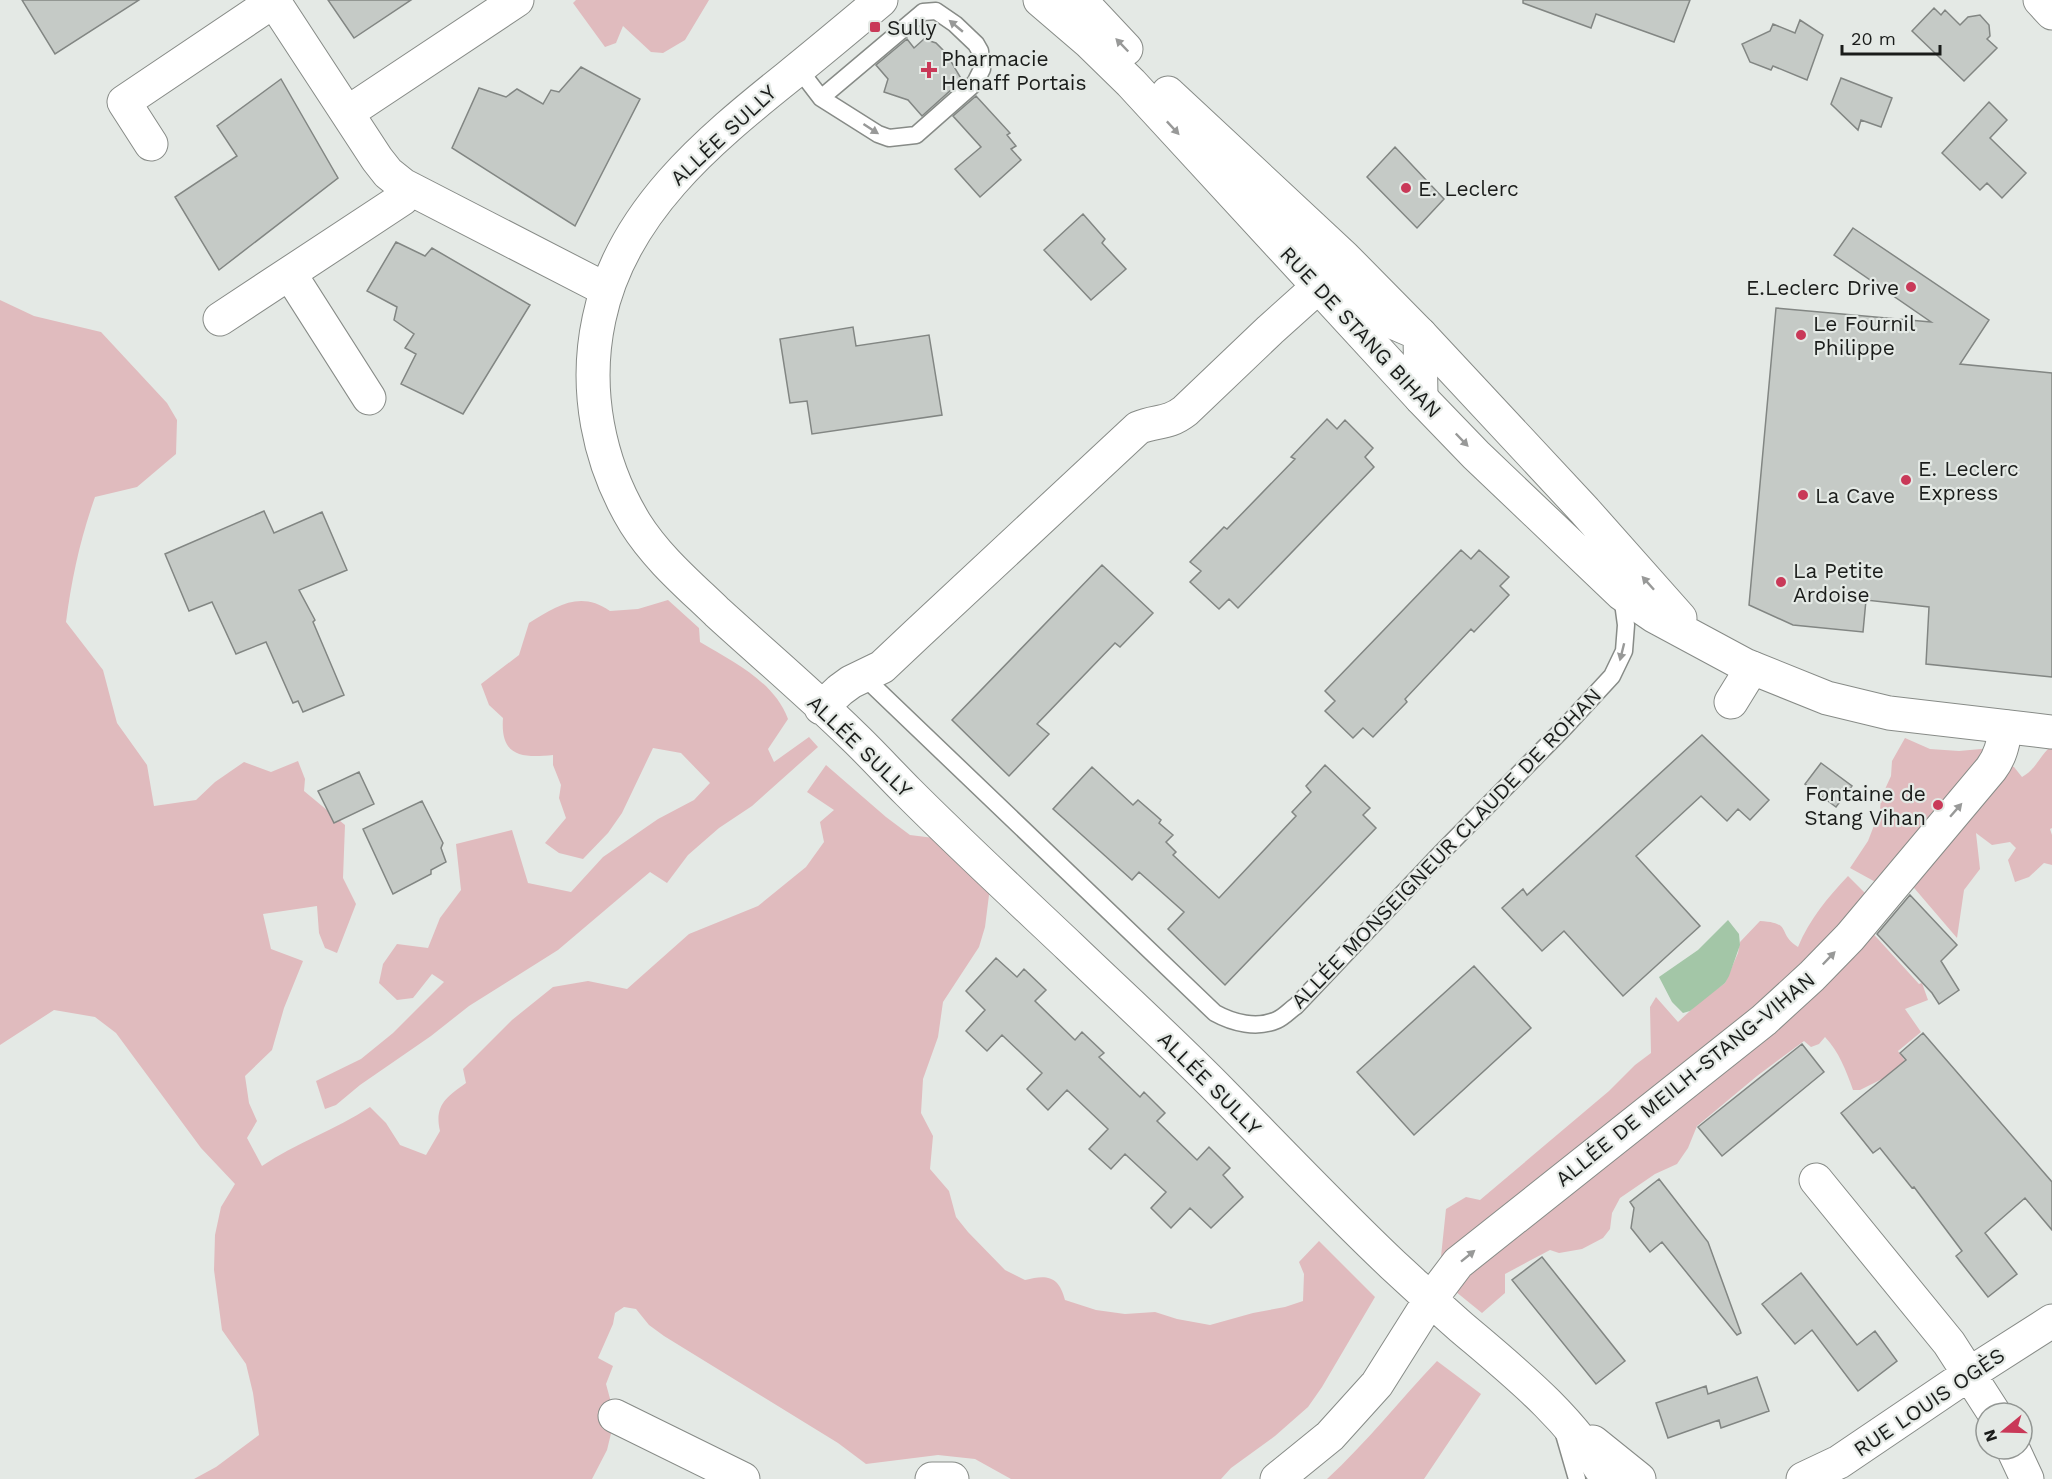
<svg xmlns="http://www.w3.org/2000/svg" width="2052" height="1479" font-family="'Work Sans',sans-serif">
<style>
.green{fill:#e0bbbe}
.water{fill:#a3c6a7}
.building{fill:#c5cac6;stroke:#828683;stroke-width:1.5}
.lines{fill:none;stroke-linecap:round;stroke-linejoin:round}
.service-casing{stroke:#878b87;stroke-width:19}
.minor-casing{stroke:#878b87;stroke-width:35}
.tertiary-casing{stroke:#878b87;stroke-width:35}
.service{stroke:#fff;stroke-width:16}
.minor{stroke:#fff;stroke-width:33}
.tertiary{stroke:#fff;stroke-width:33}
.oneway{fill:#989998}
.poi-dot{fill:#c93958;stroke:#e4e9e5;stroke-width:2}
.labels{text-anchor:middle;dominant-baseline:central;stroke-width:4.5;stroke-linejoin:round;paint-order:stroke}
.poi-label{font-size:21px;fill:#1a1c1a;stroke:#e4e9e5;text-anchor:start}
.street-label{font-size:21px;fill:#1a1c1a;stroke:#e4e9e5}
</style>
<rect width="100%" height="100%" fill="#e4e9e5"/>
<path class="green" d="M576 0H709L685 40 663 53 651 52 623 26 616 43 605 47 573 3Z
M0 300 34 316 101 332 167 403 177 420 176 454 137 487 95 497C80 540 72 577 66 622L103 670 117 723 147 765 154 806 196 800 215 782 244 762 271 772 298 761 305 779 304 791 345 825 343 878 356 904 337 953 325 948 319 933 317 906 263 914 271 949 303 961 284 1008 272 1050 245 1076 249 1103 257 1121 247 1138 262 1166C296 1143 335 1130 370 1107L386 1123 400 1145 426 1155 440 1131C434 1106 446 1097 466 1083L463 1069 512 1020 553 987 588 981 627 989 689 934 758 906 806 867 824 842 820 822 834 810 807 792 826 765 886 817 910 835 934 838 990 887 985 927 979 947 943 1002 938 1037 923 1079 921 1113 933 1136 930 1169 949 1191 956 1217 968 1232 1005 1270 1025 1280C1047 1274 1059 1276 1065 1300L1096 1310 1125 1314 1155 1312 1177 1319 1210 1325 1253 1313 1285 1307 1303 1301 1304 1274 1299 1262 1319 1241 1375 1297 1322 1387 1308 1407 1275 1436 1231 1468 1221 1479H1011L975 1459 938 1455 866 1464 838 1443 664 1336 649 1325 636 1309 624 1307 615 1313 613 1324 598 1358 613 1366 606 1384 615 1417 607 1450 592 1479H194L216 1467 259 1435 253 1393 246 1364 222 1330 214 1270 215 1235 221 1207 235 1184 201 1148 116 1033 95 1017 54 1010 0 1045Z
M668 600 699 628 700 642C733 662 774 681 788 719L768 749 774 762 809 737 818 747 752 806 719 828 688 855 667 883 650 872 558 950 469 1006 431 1036 360 1085 336 1105 325 1109 316 1081 361 1059 393 1033 444 982 432 974 413 998 397 1000 379 983 383 964 397 944 428 948 440 918 461 890 456 844 512 830 528 883 571 892 603 857 658 819 694 800 710 783 681 753 653 748 622 813 608 833 583 859 559 853 545 843 566 818 559 798 561 785 553 765V755C522 758 500 757 503 718L489 705 481 684 519 655 529 623C557 606 580 590 610 611L638 609Z
M1905 738 1930 749 1959 751 1992 748 2002 762 2014 767 2022 777C2034 771 2039 758 2048 749H2052V828L2050 829 2052 835V865L2044 863 2029 877 2015 882 2008 860 2016 848 2010 842 1992 845 1976 833 1980 869 1964 890 1957 938 1909 882 1881 885 1850 868 1868 841 1880 810 1881 798 1891 776 1892 761Z
M1848 876 1869 897 1857 916 1919 984 1922 983 1928 1000 1905 1009 1921 1032 1898 1051 1913 1072 1890 1085 1882 1079 1860 1090H1853C1846 1070 1839 1052 1825 1037L1819 1044 1811 1047 1804 1041 1757 1076 1697 1126 1688 1148 1677 1164 1655 1174 1620 1198 1612 1213 1610 1229 1603 1238 1582 1249 1559 1253 1550 1250 1505 1274V1293L1482 1313 1450 1287 1440 1266 1446 1209 1466 1197 1480 1200 1609 1091 1635 1065 1651 1053 1650 1007 1656 997 1678 1022 1703 999 1725 983 1738 953 1740 942 1760 921C1794 923 1776 933 1798 947 1809 920 1828 897 1848 876Z
M1437 1361 1481 1394 1424 1479H1327C1366 1443 1400 1400 1437 1361Z"/>
<path class="water" d="M1728 920 1739 934 1740 945 1729 976 1725 983 1690 1011 1683 1013 1672 1002 1659 977 1698 950Z"/>
<path class="building" d="M22 0H139L55 54Z
M328 0H411L354 38Z
M1523 0H1690L1674 42 1596 14 1591 28 1523 3Z
M1934 8 1941 15 1945 10 1960 25 1968 17 1980 15 1989 25 1990 36 1987 39 1997 48 1964 81 1912 31Z
M1800 20 1823 35 1807 80 1773 66 1771 70 1750 62 1742 44 1770 31 1773 24 1795 33Z
M907 39 914 48 924 39 936 43 946 53 962 80 922 116 908 100 884 92 888 79 876 65Z
M581 67 640 99 575 226 452 148 479 88 506 97 517 89 543 104 551 90 559 92Z
M1841 78 1892 98 1881 127 1861 120 1858 130 1831 104Z
M281 79 338 178 219 270 175 197 237 156 217 126Z
M976 96 1010 133 1007 135 1016 146 1011 149 1021 160 980 197 955 169 981 147 953 116Z
M1989 102 2007 120 1990 138 2026 173 2002 198 1987 183 1980 190 1942 153Z
M1395 147 1444 199 1417 228 1367 177Z
M1083 214 1105 239 1102 243 1126 269 1091 300 1044 250Z
M1853 228 1989 320 1960 364 2052 373V677L1926 664 1929 607 1866 600 1863 632 1793 625 1749 605 1776 308 1931 322 1834 255Z
M396 242 425 256 432 248 530 305 463 414 401 384 416 354 405 348 414 334 394 320 397 307 367 291Z
M853 327 856 346 929 335 942 415 812 434 807 401 790 403 780 339Z
M1327 419 1337 429 1345 420 1373 448 1365 457 1374 467 1238 608 1229 599 1219 609 1190 582 1201 571 1190 562 1224 527 1227 529 1295 459 1291 457Z
M264 511 274 533 322 512 347 570 299 590 315 620 313 622 344 695 303 712 298 701 293 703 266 642 236 654 212 602 189 611 165 554Z
M1461 550 1471 559 1479 550 1509 577 1500 586 1509 595 1474 632 1471 629 1405 699 1407 702 1373 737 1363 728 1353 738 1325 711 1335 701 1325 691Z
M1102 565 1153 613 1120 647 1115 643 1037 724 1049 734 1009 776 952 720Z
M1702 735 1769 800 1750 820 1738 809 1727 821 1701 796 1636 856 1700 926 1623 996 1564 931 1542 951 1502 908 1523 889 1527 895Z
M1821 763 1852 786 1836 807 1805 784Z
M1325 765 1370 808 1363 815 1376 828 1225 985 1168 929 1184 912 1139 872 1132 880 1053 809 1092 767 1133 805 1138 800 1161 820 1159 823 1173 835 1166 842 1176 852 1173 855 1219 898 1296 816 1292 812 1311 792 1306 786Z
M359 772 374 804 334 823 318 791Z
M422 801 443 843 441 848 446 862 431 870V874L393 894 363 829Z
M1910 895 1957 945 1941 961 1959 990 1939 1004 1932 993 1877 934Z
M996 958 1017 977 1024 969 1046 990 1035 1001 1075 1040 1082 1032 1104 1053 1099 1057 1140 1097 1144 1092 1165 1113 1157 1121 1197 1160 1209 1147 1230 1168 1223 1175 1243 1197 1211 1228 1190 1208 1171 1228 1151 1208 1166 1192 1125 1154 1111 1169 1089 1149 1108 1129 1067 1090 1048 1110 1027 1089 1042 1073 1002 1035 987 1051 966 1031 985 1010 966 991Z
M1474 966 1531 1028 1414 1135 1357 1072Z
M1923 1033 2052 1182V1230L2025 1198 1985 1233 2017 1274 1988 1297 1956 1256 1962 1251 1914 1187 1912 1188 1880 1148 1873 1153 1841 1113 1906 1060 1900 1053Z
M1802 1044 1824 1072 1722 1156 1698 1127Z
M1659 1179 1708 1242 1741 1333 1737 1335 1662 1242 1650 1252 1631 1228 1634 1208 1630 1202Z
M1542 1257 1625 1361 1596 1384 1512 1280Z
M1801 1273 1857 1345 1875 1331 1897 1361 1858 1391 1812 1330 1795 1344 1762 1304Z
M1757 1377 1769 1411 1721 1428 1719 1420 1668 1438 1656 1403 1706 1386 1708 1394Z"/>
<g class="lines">
<g class="service-casing">
<path id="service" d="M798 68 821 98 878 134 889 138 916 135 975 83 982 69 980 51 976 44 955 24 936 11 923 12 821 98
M864 677 1215 1013C1233 1023 1257 1029 1277 1020 1284 1017 1290 1010 1296 1006L1441 853 1563 729 1612 676 1624 651 1626 625 1622 595
M1564 1434 1577 1479"/>
</g>
<g class="minor-casing">
<path id="minor" d="M273 0 377 159 388 173 403 185 607 290
M881 0C850 26 819 52 788 77 708 141 621 213 599 319 584 389 598 462 635 523 657 558 688 584 717 612 762 653 808 692 852 735 871 753 889 773 908 792 961 845 1015 895 1069 946 1120 995 1173 1043 1222 1093 1279 1151 1335 1210 1393 1265 1416 1286 1438 1307 1461 1327 1514 1372 1571 1417 1607 1479
M2040 0 2052 13
M347 113 517 0
M151 144 124 102 274 1
M1266 204 1372 310 1383 318 1420 334 1421 398
M290 274 369 398
M220 319 402 199 411 189
M1731 702 1752 668
M821 708 840 690 851 682 882 667 917 634 1138 428C1156 420 1167 425 1185 411L1270 330 1319 286
M1816 1180 1949 1343 1994 1413
M615 1416 743 1479
M1593 1442 1639 1479
M2013 1449 2027 1479
M932 1479H952
M1277 1479 1330 1436 1377 1384 1430 1300 1458 1263 1764 1020 1812 976 1850 937 1991 769C2001 756 2003 743 2006 727
M1803 1479 1839 1462 1969 1374 2052 1321"/>
</g>
<g class="tertiary-casing">
<path id="tertiary" d="M1040 0 1089 42 1131 83 1421 398 1476 455 1622 594 1654 616 1745 665 1827 698 1889 713 2052 732
M1080 0 1126 49
M1168 93 1344 257 1420 334 1585 511 1680 618"/>
</g>
<use href="#service" class="service"/>
<use href="#minor" class="minor"/>
<use href="#tertiary" class="tertiary"/>
</g>
<defs><path id="oneway-solid" d="M-6-.8H1V-3.2L6.5 0L1 3.2V.8H-6Z" transform="scale(1.5)"/></defs>
<g class="oneway">
<use href="#oneway-solid" transform="translate(956 26) rotate(-140)"/>
<use href="#oneway-solid" transform="translate(1122 45) rotate(-134)"/>
<use href="#oneway-solid" transform="translate(1173 128) rotate(47)"/>
<use href="#oneway-solid" transform="translate(871 129) rotate(33)"/>
<use href="#oneway-solid" transform="translate(1462 440) rotate(46)"/>
<use href="#oneway-solid" transform="translate(1648 583) rotate(-132)"/>
<use href="#oneway-solid" transform="translate(1622 652) rotate(104)"/>
<use href="#oneway-solid" transform="translate(1956 810) rotate(-49)"/>
<use href="#oneway-solid" transform="translate(1829 958) rotate(-46)"/>
<use href="#oneway-solid" transform="translate(1468 1256) rotate(-39)"/>
</g>
<g class="poi-dot">
<rect x="869" y="21" width="12" height="12" rx="3"/>
<path d="M926 61h6v6h6v6h-6v6h-6v-6h-6v-6h6z"/>
<circle cx="1406" cy="188" r="6"/>
<circle cx="1911" cy="287" r="6"/>
<circle cx="1801" cy="335" r="6"/>
<circle cx="1906" cy="480" r="6"/>
<circle cx="1803" cy="495" r="6"/>
<circle cx="1781" cy="582" r="6"/>
<circle cx="1938" cy="805" r="6"/>
</g>
<g class="labels">
<g class="poi-label">
<text x="887" y="27">Sully</text>
<text x="941" y="58">Pharmacie<tspan x="941" dy="24">Henaff Portais</tspan></text>
<text x="1418" y="188">E. Leclerc</text>
<text x="1899" y="287" text-anchor="end">E.Leclerc Drive</text>
<text x="1813" y="323">Le Fournil<tspan x="1813" dy="24">Philippe</tspan></text>
<text x="1918" y="468">E. Leclerc<tspan x="1918" dy="24">Express</tspan></text>
<text x="1815" y="495">La Cave</text>
<text x="1793" y="570">La Petite<tspan x="1793" dy="24">Ardoise</tspan></text>
<text x="1926" y="793" text-anchor="end">Fontaine de<tspan x="1926" dy="24">Stang Vihan</tspan></text>
</g>
<g class="street-label">
<text transform="translate(723 135) rotate(-43)">ALLÉE SULLY</text>
<text transform="translate(1361 332) rotate(47)">RUE DE STANG BIHAN</text>
<text transform="translate(860 746) rotate(44)">ALLÉE SULLY</text>
<text transform="translate(1446 848) rotate(-46)">ALLÉE MONSEIGNEUR CLAUDE DE ROHAN</text>
<text transform="translate(1685 1079) rotate(-39)">ALLÉE DE MEILH-STANG-VIHAN</text>
<text transform="translate(1210 1083) rotate(45)">ALLÉE SULLY</text>
<text transform="translate(1929 1402) rotate(-34)">RUE LOUIS OGÈS</text>
</g>
</g>
<g transform="translate(2004 1431) rotate(251)"><circle r="28" fill="#e4e9e5" stroke="#939794" stroke-width="1.5"/>
<path d="M0-4.5L10 22L0 15L-10 22Z" fill="#c93958"/>
<text y="-9" font-size="16" font-weight="bold" text-anchor="middle" fill="#1a1c1a">N</text>
</g>
<path d="M1842 45v9h98v-9" fill="none" stroke="#1a1c1a" stroke-width="3"/>
<text x="1851" y="45" font-size="18" fill="#1a1c1a" stroke="#e4e9e5" stroke-width="4.5" paint-order="stroke">20 m</text>
</svg>
